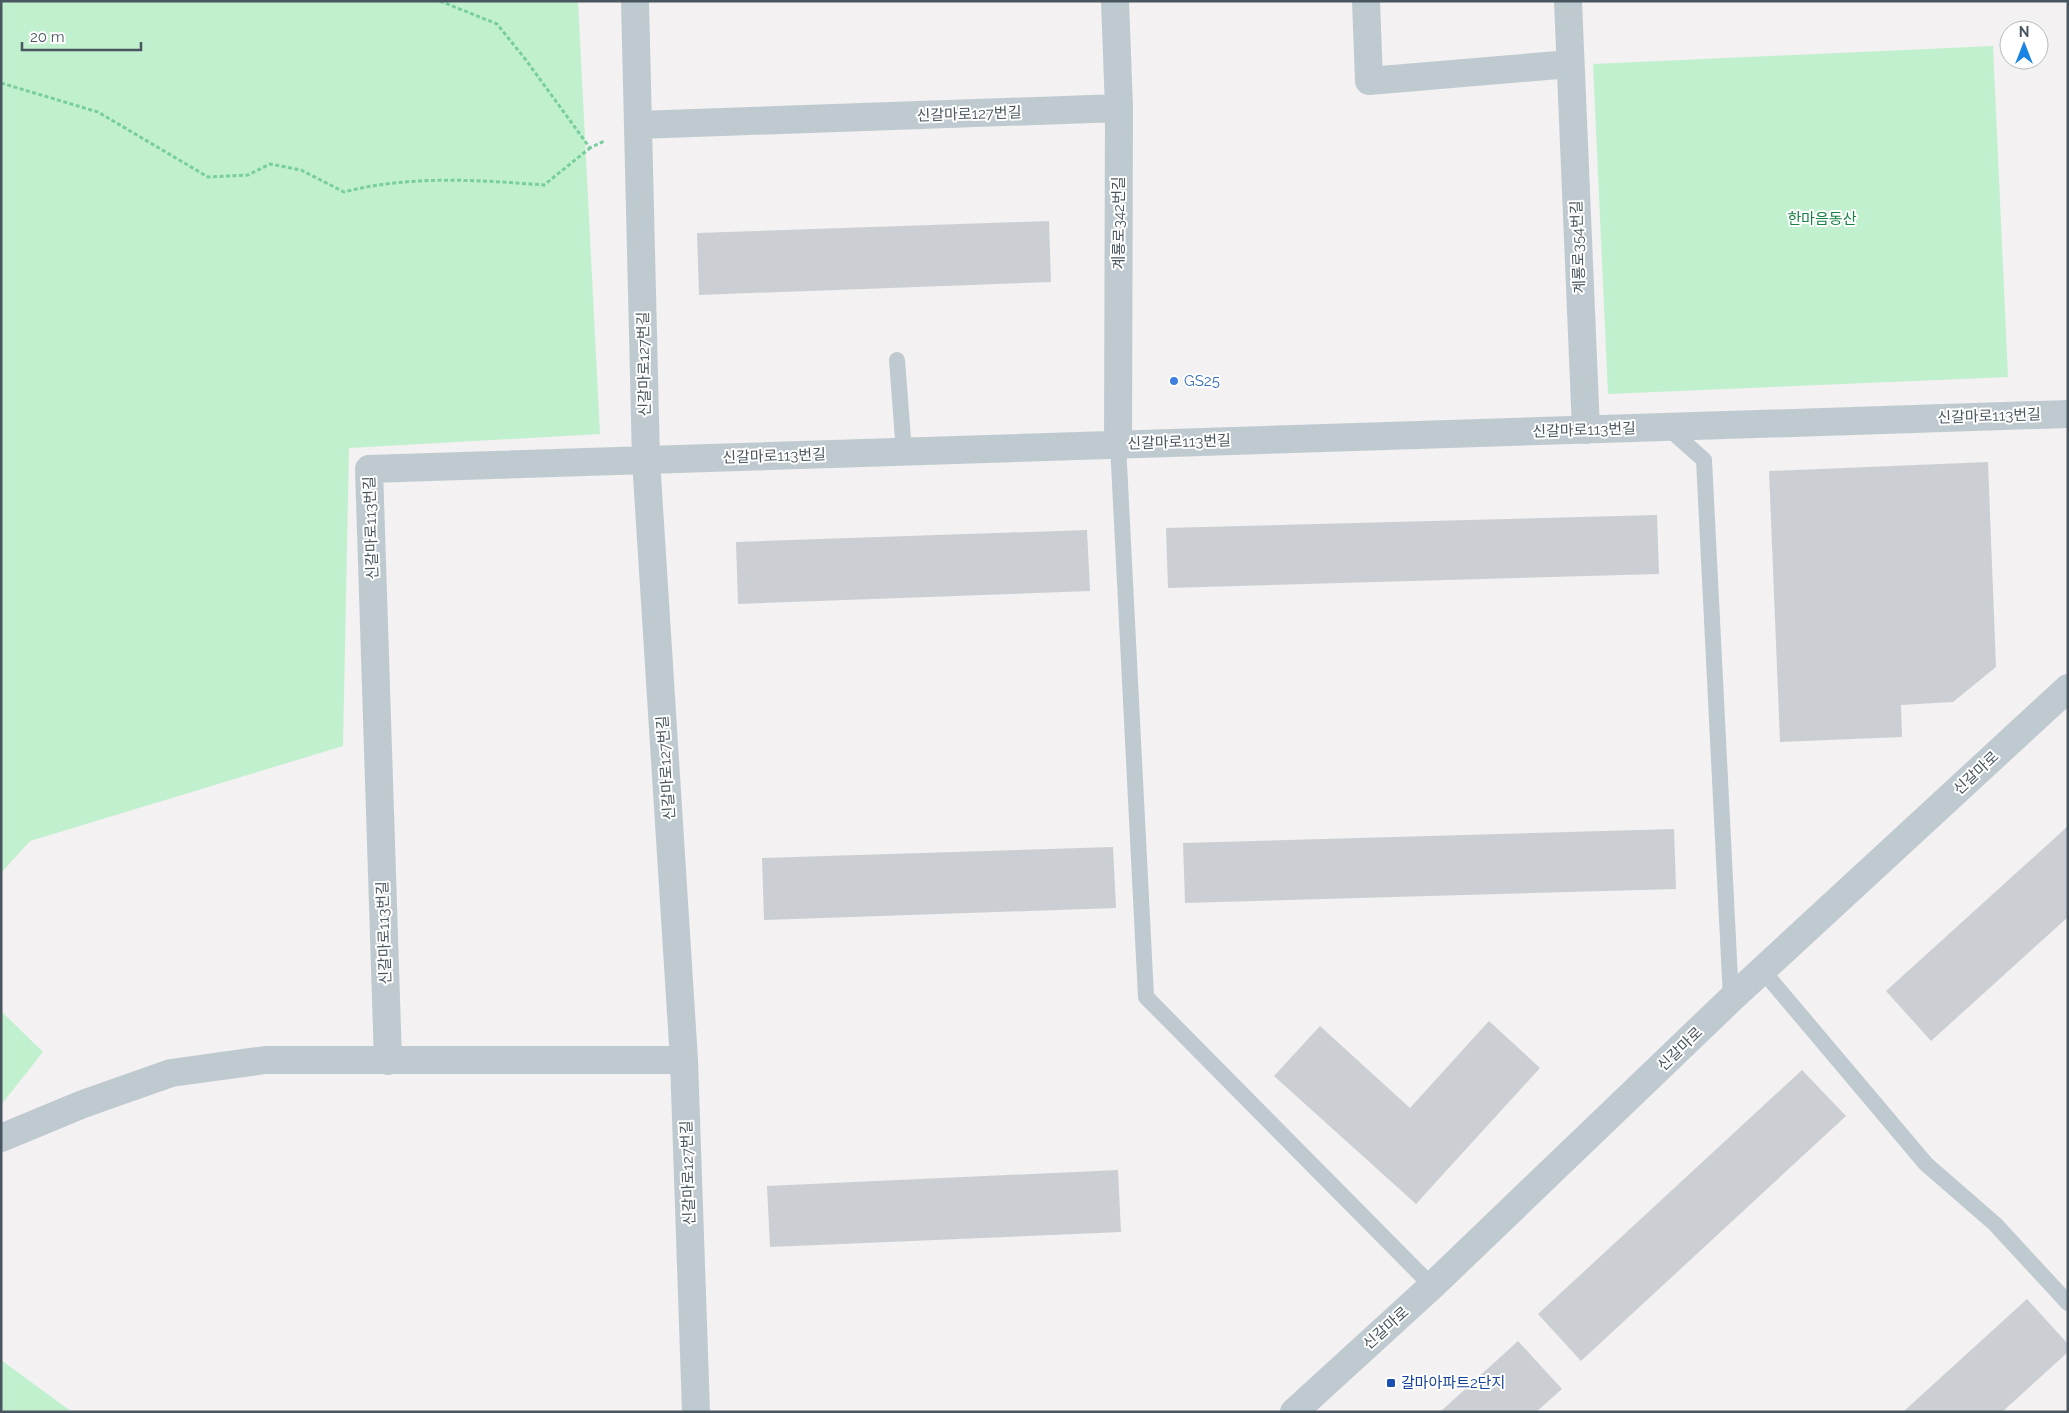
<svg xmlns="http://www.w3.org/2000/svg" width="2069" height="1413" font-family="Raleway,'Noto Sans KR',sans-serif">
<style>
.green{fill:#c1f0cf}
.building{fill:#cbcfd3}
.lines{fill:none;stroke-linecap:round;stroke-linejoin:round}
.path{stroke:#79ce9d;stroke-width:3;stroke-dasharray:4 2.5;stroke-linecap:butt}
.service{stroke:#bfcad0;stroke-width:16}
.minor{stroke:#bfcad0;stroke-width:28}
.tertiary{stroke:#bfcad0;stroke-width:28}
.shop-dot{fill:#3f7fe0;stroke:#fff;stroke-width:2}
.transit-dot{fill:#1a4fb4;stroke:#fff;stroke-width:2}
.labels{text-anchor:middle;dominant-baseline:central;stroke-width:4;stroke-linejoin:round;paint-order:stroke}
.street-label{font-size:15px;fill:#49565f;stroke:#fff}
.park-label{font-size:15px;fill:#188144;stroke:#fff}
.shop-label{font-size:15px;fill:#366cbe;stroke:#fff;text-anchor:start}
.transit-label{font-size:15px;fill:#164399;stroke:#fff;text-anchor:start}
</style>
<rect width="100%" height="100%" fill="#f3f1f1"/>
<path class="green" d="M1 1H578L600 434 349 448 343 746 30 841 1 873Z
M1993 46 2008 377 1608 394 1593 64Z
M1 1011 43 1052 1 1105Z
M1 1360 72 1412H1Z"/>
<path class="building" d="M1049 221 1051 282 699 295 697 233Z
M1988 462 1996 667 1953 702 1901 705 1902 737 1780 742 1769 471Z
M1657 515 1659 574 1168 588 1166 528Z
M1087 530 1090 591 738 604 736 542Z
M2068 826V917L1931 1041 1886 991Z
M1674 829 1676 889 1185 903 1183 843Z
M1113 847 1116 908 764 920 762 858Z
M1489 1021 1540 1068 1416 1204 1274 1076 1320 1026 1410 1108Z
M1802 1070 1846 1116 1581 1361 1538 1314Z
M1118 1170 1121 1232 770 1247 767 1186Z
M2027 1299 2068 1344V1352L2002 1412H1903Z
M1518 1341 1562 1389 1536 1412H1440Z"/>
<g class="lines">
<path class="path" d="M440 1 497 24 526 60 590 148 604 141
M1 83 98 112 208 177 248 175 270 164 301 170 344 192C410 175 477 180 544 185L590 148"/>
<path class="service" d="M897 360 904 452
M1667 427 1704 460 1731 999
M1118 444 1146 997 1432 1286
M1763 971 1926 1164 1995 1224 2068 1303"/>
<path class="minor" d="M635 1 646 460 684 1060 696 1412
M1115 1 1119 108 1118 444
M1366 1 1369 81 1570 64
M1568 1 1586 430
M638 125 1119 108
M388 1061 369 469 2068 414
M1 1138 83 1104 171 1073 265 1060H684"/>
<path class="tertiary" d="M1294 1412 1432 1286 1731 999 2068 688"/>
</g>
<circle class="shop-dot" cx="1174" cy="381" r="5"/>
<rect class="transit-dot" x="1386" y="1378" width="10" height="10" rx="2.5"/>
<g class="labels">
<g class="street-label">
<text transform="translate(969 114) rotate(-2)">신갈마로127번길</text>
<text transform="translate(1119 223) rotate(-90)">계룡로342번길</text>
<text transform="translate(1578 247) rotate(-92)">계룡로354번길</text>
<text transform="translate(644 364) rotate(-91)">신갈마로127번길</text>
<text transform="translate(1989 416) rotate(-2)">신갈마로113번길</text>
<text transform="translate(1584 430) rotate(-2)">신갈마로113번길</text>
<text transform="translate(1179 442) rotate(-2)">신갈마로113번길</text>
<text transform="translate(774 456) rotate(-2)">신갈마로113번길</text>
<text transform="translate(371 528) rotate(-92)">신갈마로113번길</text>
<text transform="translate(666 768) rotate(-94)">신갈마로127번길</text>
<text transform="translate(1976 773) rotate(-43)">신갈마로</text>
<text transform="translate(384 933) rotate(-92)">신갈마로113번길</text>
<text transform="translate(1680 1049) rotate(-44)">신갈마로</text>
<text transform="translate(688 1173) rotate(-92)">신갈마로127번길</text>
<text transform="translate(1386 1328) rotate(-42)">신갈마로</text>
</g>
<g class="park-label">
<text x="1822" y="219">한마음동산</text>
</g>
<g class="shop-label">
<text x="1184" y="381">GS25</text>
</g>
<g class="transit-label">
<text x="1401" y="1383">갈마아파트2단지</text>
</g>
</g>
<rect width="2069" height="1413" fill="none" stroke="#49565f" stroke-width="5"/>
<g transform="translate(2024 45)"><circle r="24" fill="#ffffff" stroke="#b6bbbf"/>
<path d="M0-4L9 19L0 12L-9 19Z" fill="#1a84e4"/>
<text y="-8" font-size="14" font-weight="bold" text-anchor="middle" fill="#49565f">N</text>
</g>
<path d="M22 42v8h119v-8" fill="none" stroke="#49565f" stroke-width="2.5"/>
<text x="30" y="42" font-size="15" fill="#49565f" stroke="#ffffff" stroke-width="4" paint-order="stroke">20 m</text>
</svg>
